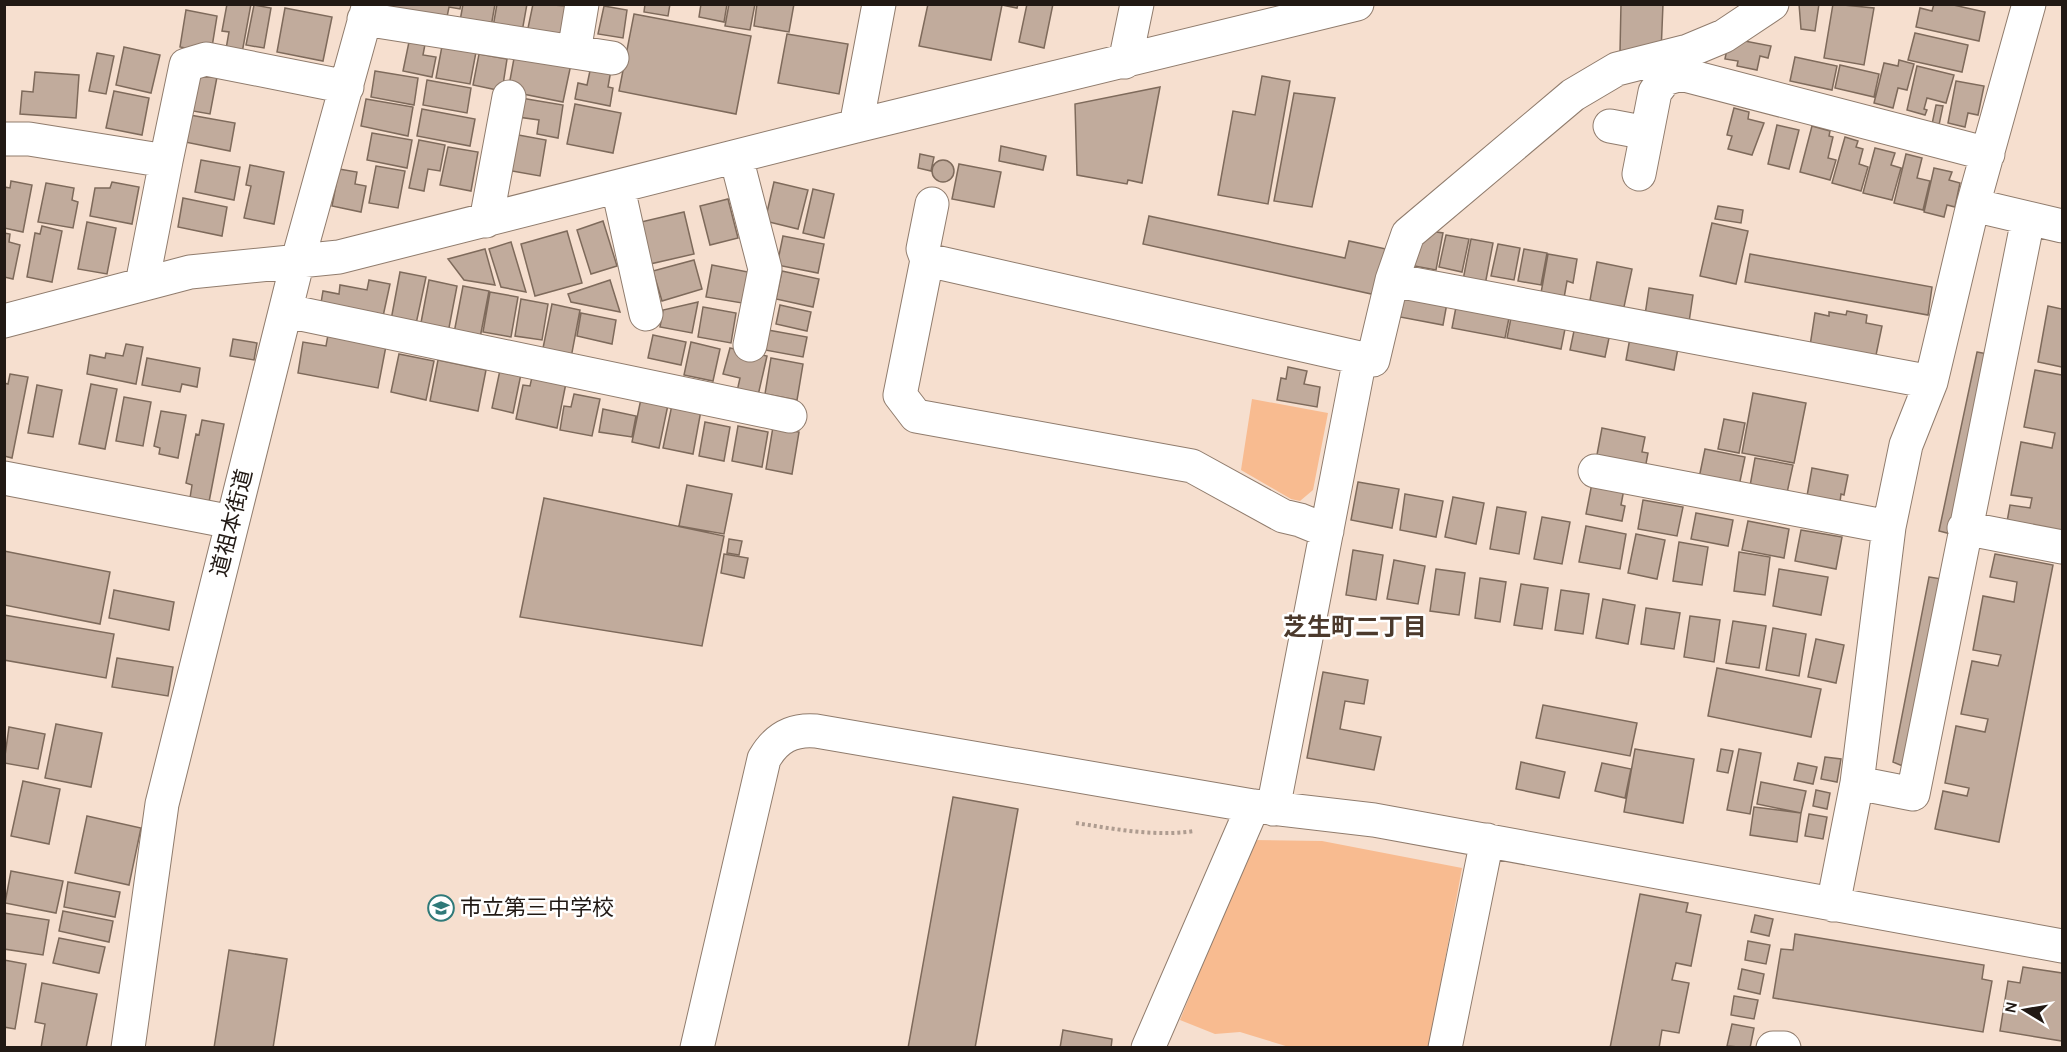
<svg xmlns="http://www.w3.org/2000/svg" width="2067" height="1052" font-family="Karla,'Noto Sans JP',sans-serif">
<style>
.green{fill:#f8bb90}
.building{fill:#c1ab9c;stroke:#7e6a5b;stroke-width:1.5}
.lines{fill:none;stroke-linecap:round;stroke-linejoin:round}
.minor-casing{stroke:#907c6d;stroke-width:35}
.path{stroke:#ae9c90;stroke-width:4;stroke-dasharray:3 3;stroke-linecap:butt}
.minor{stroke:#fff;stroke-width:33}
.labels{text-anchor:middle;dominant-baseline:central;stroke-width:5;stroke-linejoin:round;paint-order:stroke}
.street-label{font-size:22px;fill:#211914;stroke:#fff}
.poi-label{font-size:22px;fill:#211914;stroke:#fff;text-anchor:start}
.neighbourhood-label{font-size:24px;font-weight:bold;fill:#4b392c;stroke:#fff}
</style>
<rect width="100%" height="100%" fill="#f6dfcf"/>
<path class="green" d="M1252 399 1328 413 1313 490 1300 501 1291 499 1241 470Z
M1253 840 1322 841 1462 868 1429 1047H1289L1240 1032 1215 1034 1180 1020Z"/>
<path class="building" d="M227 4H251L242 53 226 49 229 32 222 31Z
M387 4H461L460 9 449 7 446 22 386 11Z
M463 4H495L491 27 460 21Z
M497 4H527L522 32 493 27Z
M533 4 570 6 563 40 527 33Z
M645 4H670L668 16 644 12Z
M701 4H727L724 22 699 17Z
M729 4H755L750 30 725 26Z
M757 4H794L789 32 754 26Z
M928 4H1018L1017 8 1002 5 991 60 919 46Z
M1027 4H1053L1044 48 1019 42Z
M1621 4H1663L1661 53 1620 52Z
M1799 4H1819L1815 31 1801 29Z
M1833 4 1874 8 1864 65 1824 58Z
M1934 4H1949L1985 12 1979 41 1916 27 1920 8 1932 11Z
M254 5 271 8 264 48 246 45Z
M604 6 627 10 623 38 598 34Z
M285 8 332 17 323 61 277 52Z
M186 10 217 16 211 53 180 47Z
M634 14 751 36 736 114 619 91Z
M1915 33 1968 45 1962 72 1908 60Z
M787 34 848 44 839 94 778 83Z
M410 37 426 39 423 55 436 57 432 77 403 71Z
M1729 38 1771 46 1768 58 1760 56 1757 70 1737 66 1738 61 1725 59Z
M442 46 476 52 470 84 436 78Z
M124 47 160 55 151 93 116 85Z
M97 53 114 56 106 94 89 91Z
M515 53 571 64 563 102 508 91Z
M479 54 507 59 502 91 473 85Z
M1795 57 1837 66 1832 90 1790 81Z
M1899 60 1914 64 1907 90 1898 88 1893 108 1874 103 1884 63 1898 66Z
M1840 65 1879 74 1874 97 1835 88Z
M591 66 611 70 608 87 613 88 610 106 575 99 578 83 587 85Z
M1917 66 1954 75 1946 103 1927 98 1924 109 1927 110 1925 115 1907 110Z
M375 71 418 78 414 105 371 97Z
M35 72 79 75 76 118 20 114 22 91 33 92Z
M203 74 217 77 210 114 187 110 193 82Z
M1262 76 1290 81 1268 204 1218 195 1233 111 1255 115Z
M427 80 471 88 467 113 423 105Z
M1956 81 1984 86 1978 115 1968 113 1965 127 1948 123Z
M1160 87 1142 183 1128 180 1127 184 1077 175 1075 104Z
M114 91 149 98 142 135 106 128Z
M1294 93 1335 98 1312 207 1274 201Z
M521 98 563 105 558 138 537 134 539 120 518 117Z
M366 99 413 107 408 136 361 126Z
M575 104 621 113 613 153 567 144Z
M1936 105 1943 106 1939 125 1932 124Z
M1734 108 1749 112 1748 119 1764 123 1752 155 1728 149 1732 136 1727 135Z
M422 109 475 119 470 146 417 136Z
M190 115 235 123 230 151 185 142Z
M1777 125 1799 130 1789 169 1768 164Z
M1812 126 1830 131 1829 136 1833 137 1828 158 1836 160 1830 180 1800 172Z
M372 133 412 140 407 168 367 160Z
M513 134 546 140 540 176 507 170Z
M1845 137 1858 141 1856 147 1863 149 1859 164 1868 167 1861 191 1832 183Z
M419 140 445 145 440 171 428 169 424 191 409 188Z
M1001 146 1046 156 1043 170 999 161Z
M448 147 478 152 471 191 440 185Z
M1875 148 1895 153 1891 165 1901 168 1892 200 1863 193Z
M920 154 934 157 931 171 918 168Z
M1906 154 1922 158 1917 178 1930 181 1923 210 1894 203Z
M932 171a11 11 0 1 1 22 0a11 11 0 1 1-22 0Z
M201 160 240 167 234 200 195 192Z
M959 164 1001 172 994 207 952 199Z
M250 165 284 172 274 224 244 218 251 186 246 185Z
M376 166 405 171 398 208 369 203Z
M1934 168 1952 172 1949 180 1960 183 1955 207 1947 205 1944 217 1924 212Z
M339 169 357 172 355 184 366 186 361 212 332 206Z
M11 181 32 185 23 232 4 228V187L10 188Z
M112 182 139 187 132 224 90 216 95 188H110Z
M774 182 808 190 798 229 765 221Z
M46 183 74 188 72 200 78 202 73 228 38 222Z
M813 189 834 194 824 238 803 233Z
M183 198 227 207 222 236 178 227Z
M728 199 738 238 710 245 700 206Z
M1718 206 1743 210 1741 223 1715 219Z
M684 212 694 254 650 264 641 222Z
M1149 216 1345 258 1349 241 1386 249 1376 295 1143 244Z
M603 221 617 266 591 274 577 230Z
M87 222 116 228 107 274 78 269Z
M1712 223 1748 231 1736 284 1700 276Z
M42 226 62 231 52 282 27 277 35 233 40 234Z
M1423 230 1443 233 1436 270 1409 265Z
M567 231 582 283 535 296 521 244Z
M4 233 10 234 9 242 20 245 13 279 4 277Z
M1446 235 1469 239 1462 272 1439 267Z
M783 236 824 244 818 273 777 265Z
M1471 239 1493 243 1485 285 1463 280Z
M511 242 526 292 501 287 489 249Z
M1498 244 1520 248 1514 280 1491 276Z
M485 249 495 285 464 280 448 259Z
M1524 249 1547 253 1541 285 1518 281Z
M1548 254 1577 259 1573 283 1567 281 1564 298 1541 293Z
M1750 254 1932 287 1928 315 1745 282Z
M694 260 702 289 662 301 653 271Z
M1597 262 1632 269 1624 307 1618 306 1617 311 1592 306 1593 301 1590 300Z
M712 265 748 272 742 303 706 297Z
M782 271 819 279 813 307 776 299Z
M400 272 426 277 416 324 391 320Z
M369 280 390 284 382 321 320 309 323 291 339 294 340 285 367 290Z
M429 280 457 286 448 333 420 328Z
M610 280 620 312 571 302 568 294Z
M463 286 489 291 480 338 454 333Z
M1649 288 1693 295 1689 322 1645 315Z
M490 292 518 297 511 337 483 332Z
M1404 295 1447 303 1443 325 1400 317Z
M521 299 548 304 542 340 515 336Z
M698 302 692 333 660 327 663 310Z
M552 304 580 310 571 358 542 353Z
M780 305 811 312 807 331 776 324Z
M2048 306 2062 309V367L2038 362Z
M703 307 736 313 731 343 698 337Z
M1456 307 1509 318 1505 338 1452 328Z
M1847 311 1867 315 1866 323 1882 326 1875 360 1810 346 1815 313 1829 316V312L1846 315Z
M581 313 616 320 612 344 577 336Z
M1511 318 1565 329 1561 349 1507 338Z
M768 330 807 337 803 357 765 350Z
M1574 331 1609 338 1605 357 1570 350Z
M328 335 386 346 378 388 298 373 303 342 326 346Z
M653 335 686 342 681 365 648 358Z
M1630 338 1678 348 1674 370 1626 360Z
M233 339 257 343 254 360 230 356Z
M691 342 720 349 713 381 684 375Z
M126 344 143 347 136 384 87 374 90 355 105 358 106 353 123 356Z
M730 348 767 356 757 400 736 396 740 378 723 374Z
M1977 352 1988 354 1951 534 1939 531Z
M399 354 434 361 426 400 391 392Z
M147 358 200 368 197 387 182 384 180 392 142 385Z
M771 358 803 364 797 400 765 394Z
M438 360 486 370 478 411 430 401Z
M1288 367 1307 371 1304 384 1320 387 1317 407 1277 400 1281 378 1286 379Z
M500 370 521 374 513 413 492 408Z
M2035 370 2062 375V373V543L2005 533 2010 505 2030 508 2032 498 2011 495 2021 442 2052 448 2055 433 2024 427Z
M10 374 28 377 12 458 4 456V383L8 384Z
M532 377 566 383 557 428 516 419 523 385 530 386Z
M91 384 117 389 105 449 79 444Z
M37 385 62 390 53 437 28 433Z
M1753 393 1806 403 1794 463 1742 453Z
M574 394 600 399 592 436 560 430 564 406 571 407Z
M642 394 669 400 659 448 632 442Z
M124 397 151 402 143 446 116 441Z
M673 400 702 405 693 454 663 448Z
M603 409 636 416 632 437 599 432Z
M161 411 186 415 178 458 159 454 160 448 154 446Z
M1724 419 1745 423 1739 453 1718 449Z
M202 420 224 424 209 502 190 498 192 485 186 483 196 434 199 435Z
M705 422 730 427 724 461 699 456Z
M738 426 768 432 762 467 732 461Z
M773 427 799 432 792 474 766 469Z
M1602 428 1645 437 1642 452 1648 453 1645 469 1596 460Z
M1705 449 1745 457 1739 486 1699 478Z
M1755 458 1793 465 1787 493 1750 486Z
M1812 468 1848 475 1844 495 1841 494 1840 502 1807 496Z
M1358 482 1399 489 1392 528 1351 520Z
M1592 483 1624 489 1621 505 1625 506 1622 521 1586 514Z
M687 485 732 494 724 534 679 526Z
M1405 494 1443 501 1436 537 1400 530Z
M1453 497 1484 503 1476 544 1445 537Z
M544 498 724 536 702 646 520 617Z
M1643 500 1683 507 1677 536 1638 529Z
M1497 507 1526 512 1519 554 1490 549Z
M1696 513 1733 520 1728 546 1691 539Z
M1542 517 1570 522 1562 564 1534 559Z
M1748 521 1789 529 1784 558 1742 550Z
M1586 526 1626 534 1620 569 1579 562Z
M1801 530 1842 537 1836 569 1795 561Z
M1636 534 1665 540 1657 579 1628 573Z
M729 539 742 541 739 555 727 553Z
M1679 542 1708 547 1702 585 1673 581Z
M1353 550 1383 555 1376 600 1346 595Z
M4 551 110 572 100 624 4 605Z
M1739 552 1770 557 1765 595 1734 591Z
M724 554 748 558 744 578 721 573Z
M1995 554 2053 565 1999 842 1935 829 1943 791 1967 796 1969 788 1945 783 1956 726 1985 732 1988 719 1961 714 1972 661 1998 666 2001 655 1973 650 1983 596 2014 602 2017 582 1990 577Z
M1394 560 1425 566 1418 604 1387 599Z
M1436 569 1465 573 1459 615 1430 611Z
M1779 569 1828 577 1821 615 1773 606Z
M1929 577 1942 579 1905 767 1893 762Z
M1480 578 1506 582 1500 622 1475 618Z
M1521 584 1548 588 1542 629 1514 625Z
M114 590 174 602 169 630 109 618Z
M1561 590 1589 594 1583 634 1555 630Z
M1603 599 1635 605 1628 644 1596 638Z
M1646 608 1680 613 1674 649 1641 644Z
M4 615 114 634 106 678 4 660Z
M1690 616 1720 620 1714 662 1684 657Z
M1733 621 1766 626 1759 668 1726 663Z
M1773 628 1806 634 1799 676 1766 670Z
M1816 639 1844 645 1836 683 1808 677Z
M117 658 173 667 168 696 112 687Z
M1717 668 1821 689 1811 737 1708 716Z
M1323 672 1368 680 1364 704 1345 701 1340 729 1381 737 1374 770 1307 758Z
M1543 705 1637 723 1630 756 1536 738Z
M56 724 102 733 91 787 45 778Z
M9 727 45 734 38 769 4 763Z
M1635 749 1694 759 1683 823 1624 812Z
M1721 749 1733 751 1728 773 1717 771Z
M1739 749 1761 753 1750 814 1727 810Z
M1825 757 1841 759 1837 782 1821 779Z
M1521 762 1565 772 1559 798 1516 789Z
M1602 763 1631 769 1625 798 1595 791Z
M1798 763 1817 767 1813 784 1794 780Z
M23 781 60 789 49 844 11 836Z
M1761 782 1806 791 1801 813 1757 804Z
M1816 790 1830 793 1827 809 1813 806Z
M953 797 1018 809 975 1048H908Z
M1754 807 1801 813 1797 842 1750 835Z
M1809 814 1827 817 1823 839 1805 836Z
M87 816 141 828 129 885 75 873Z
M11 871 63 881 56 913 5 903Z
M68 882 120 892 115 917 64 907Z
M1640 894 1688 903 1686 912 1701 915 1691 966 1676 963 1672 980 1689 983 1679 1033 1662 1030 1659 1048H1610Z
M63 911 113 921 109 942 59 931Z
M4 913 49 920 43 955 4 949Z
M1755 915 1773 919 1769 936 1751 932Z
M1795 934 1984 965 1982 979 1992 981 1983 1032 1773 998 1781 949 1793 950Z
M59 938 105 947 99 973 53 963Z
M1748 941 1770 945 1766 964 1745 960Z
M229 950 287 959 273 1048H214Z
M4 960 26 964 15 1029 4 1027Z
M2023 967 2062 973V1041L2000 1031 2008 981 2020 983Z
M1742 969 1764 974 1760 994 1738 989Z
M42 983 97 994 86 1048H41L45 1024 35 1022Z
M1734 996 1758 1000 1754 1019 1731 1015Z
M1732 1024 1754 1028 1750 1048 1727 1046Z
M1063 1030 1112 1039 1111 1048H1060Z"/>
<g class="lines">
<g class="minor-casing">
<path id="minor" d="M364 19 612 58
M574 52 582 4
M1125 62 1137 4
M856 126 879 4
M1610 126 1647 133
M4 139H29L166 161 186 65 206 59 347 87
M736 157 765 269 750 345
M1639 174 1655 92 1665 79 1681 74 1988 154
M618 188 646 314
M932 204 923 249 927 260 900 395 916 416 1192 466 1283 516 1300 520 1327 531
M1973 205 2062 226
M486 221 509 97
M927 260 1360 358
M1392 280 1931 382
M142 284 166 161
M287 311 790 416
M4 321 190 272 339 257 856 126 1357 4
M1595 471 1889 527
M4 478 232 522
M1964 528 2062 547
M1857 783 1913 794 2028 219
M1273 809 1360 358 1373 360 1392 280 1408 234 1573 95 1617 69 1688 51 1724 36 1772 4
M1833 905 1857 783 1889 527 1906 445 1931 382 1973 205 2029 4
M128 1048 162 804 298 260 369 4
M697 1048 764 759C776 738 792 729 816 731L1253 806 1374 820 2062 946
M1148 1048 1253 806
M1445 1048 1487 840
M1773 1048H1784"/>
</g>
<path class="path" d="M1076 823C1115 829 1155 837 1194 831"/>
<use href="#minor" class="minor"/>
</g>
<defs>
<g id="school-ring" transform="scale(1.35)"><circle r="9.5" fill="#fff" stroke="#307a79" stroke-width="1.5"/><path d="M0-5L7-2L0 1L-7-2ZM-4 1L0 2.5L4 1V4Q0 6-4 4Z" fill="#307a79"/></g>
</defs>
<g fill-rule="evenodd">
<use href="#school-ring" x="441" y="908"/>
</g>
<g class="labels">
<g class="street-label">
<text transform="translate(232 523) rotate(-76)">道祖本街道</text>
</g>
<g class="poi-label">
<text x="460" y="908">市立第三中学校</text>
</g>
<g class="neighbourhood-label">
<text x="1355" y="627">芝生町二丁目</text>
</g>
</g>
<rect width="2067" height="1052" fill="none" stroke="#211914" stroke-width="12"/>
<g transform="translate(2025 1010) rotate(281)" stroke="#ffffff" stroke-width="4.5" paint-order="stroke">
<path d="M0-4.5L10 22L0 15L-10 22Z" fill="#211914"/>
<text y="-9" font-size="16" font-weight="bold" text-anchor="middle" fill="#211914">N</text>
</g>
</svg>
